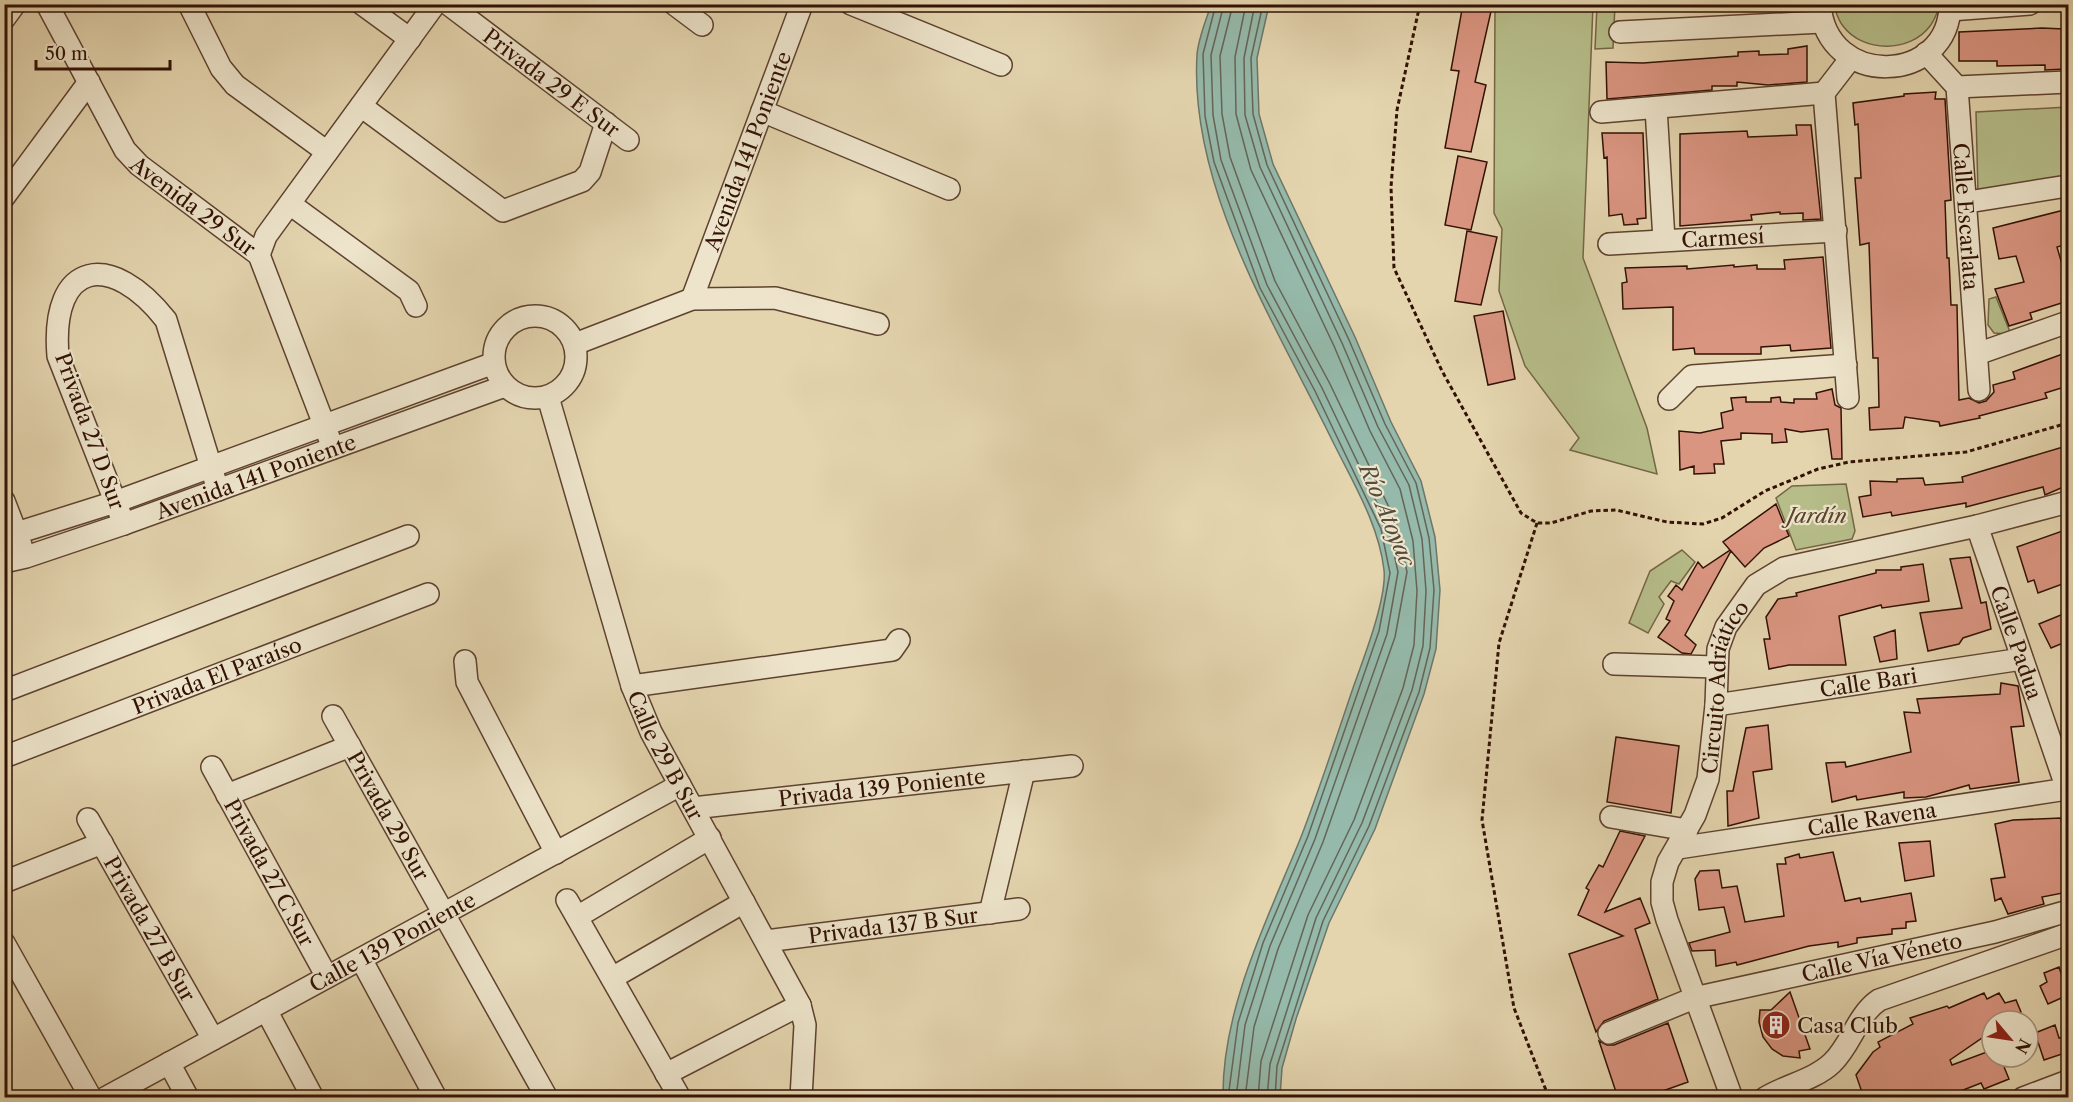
<svg xmlns="http://www.w3.org/2000/svg" width="2073" height="1102" font-family="'Libre Caslon Text',serif">
<style>
.green{fill:#b6bd89;stroke:#746746;stroke-width:1.5}
.water{fill:#95b9aa;stroke:#6d7668;stroke-width:1.5}
.lines{fill:none;stroke-linecap:round;stroke-linejoin:round}
.shore{stroke:#646557;stroke-width:1.5}
.building{fill:#da9581;stroke:#321104;stroke-width:1.5}
.minor-casing{stroke:#5e422f;stroke-width:24}
.path{stroke:#321104;stroke-width:3;stroke-dasharray:4.5 3;stroke-linecap:butt}
.minor{stroke:#ede4cb;stroke-width:21}
.labels{text-anchor:middle;dominant-baseline:central;stroke-width:4.5;stroke-linejoin:round;paint-order:stroke}
.street-label{font-size:21px;fill:#321104;stroke:#ede4cb}
.park-label{font-size:21px;font-style:italic;fill:#5a452c;stroke:#ede4cb}
.poi-label{font-size:21px;fill:#321104;stroke:#ede4cb;text-anchor:start}
.water-label{font-size:22px;font-style:italic;fill:#554c3e;stroke:#ede4cb}
</style>
<rect width="100%" height="100%" fill="#e4d5af"/>
<filter id="stains"><feTurbulence type="fractalNoise" baseFrequency=".00333" numOctaves="4"/><feColorMatrix values="0 0 0 0 .2 0 0 0 0 .09 0 0 0 0 .02 0 0 0 .5 -.17"/></filter>
<radialGradient id="worn" r=".72"><stop offset=".6" stop-color="#630" stop-opacity="0"/><stop offset="1" stop-color="#630" stop-opacity=".3"/></radialGradient>
<path class="green" d="M1495 5H1593L1583 258 1647 428 1657 474 1570 450 1579 438 1525 366 1499 291 1502 229 1494 213Z
M1597 5H1615L1613 48 1595 49Z
M1833 5H1941C1937 11 1935 20 1930 26 1910 53 1863 53 1843 26 1838 20 1836 11 1833 5Z
M2068 107V185L1978 193 1976 112Z
M1996 297 2010 332 2007 334 1994 333 1988 325 1989 299Z
M1846 484 1855 531 1852 539 1796 550 1776 498 1792 486Z
M1682 550 1695 562 1679 584 1671 581 1659 597 1664 604 1648 633 1629 623 1650 571Z"/>
<path class="water" d="M1211 5H1269L1257 58 1259 114 1273 164 1355 337 1391 422 1421 481 1435 537 1440 590 1436 649 1424 694 1375 829 1329 923 1296 1019 1282 1068 1280 1097H1223C1222 1008 1268 918 1301 837 1320 788 1336 738 1353 688 1363 660 1387 599 1384 570 1379 526 1355 486 1335 446 1278 328 1189 191 1197 55 1198 39 1206 20 1211 5Z"/>
<g class="lines">
<path class="shore" d="M1216 4 1203 54 1205 116 1214 162 1260 288 1315 391 1381 529 1390 573 1379 631 1308 836 1263 943 1238 1023 1228 1098
M1224 4 1211 55 1213 115 1221 160 1267 285 1322 388 1388 526 1398 572 1387 634 1315 839 1270 946 1245 1025 1236 1098
M1233 4 1220 56 1222 114 1230 157 1275 281 1330 384 1396 522 1407 572 1395 637 1323 842 1278 949 1254 1027 1245 1098
M1246 4 1235 57 1236 114 1251 170 1334 346 1370 431 1400 489 1413 541 1417 591 1414 645 1403 688 1354 820 1308 915 1261 1061 1258 1098
M1255 4 1244 58 1245 115 1260 167 1342 343 1378 427 1409 485 1422 539 1426 591 1423 646 1412 690 1362 823 1316 918 1270 1064 1267 1098
M1263 4 1251 58 1253 114 1267 165 1349 340 1385 424 1416 483 1429 538 1434 590 1430 648 1419 692 1369 826 1323 921 1277 1066 1275 1098"/>
</g>
<path class="building" d="M1463 4 1492 7 1475 82 1486 85 1471 152 1445 148 1459 71 1451 70Z
M2042 28 2064 29 2066 69 2045 70V65L1997 66V61H1959V32Z
M1807 46V82L1768 85 1737 82V86H1712V90L1607 99 1606 62 1643 63 1738 56V52L1759 51V55L1788 54V49Z
M1936 92 1935 99H1945L1951 200 1945 201 1947 258H1949L1951 305H1957L1959 400 1969 398 1979 403 1986 401 1994 392 1993 385 2015 379 2013 372 2068 352V386L2045 393 2047 398 1979 416 1980 418 1940 426 1939 422 1905 417 1903 428 1870 430 1869 408 1879 407 1878 358H1873L1869 243 1860 245 1855 178H1861L1858 124 1855 125 1853 103 1904 96V94Z
M1796 125H1811L1821 219 1803 220V213L1780 214V212L1751 215 1752 220 1680 226V134L1747 131 1748 137 1797 135Z
M1602 133H1643L1646 218 1637 219 1638 224 1624 225 1622 214 1609 216 1607 157 1604 158Z
M1458 156 1487 162 1471 230 1445 225Z
M2068 209V244L2057 247 2068 285V301L2030 313 2032 319 2009 326 1995 289 2024 282 2016 256 1999 259 1993 228Z
M1467 231 1497 237 1481 305 1455 301Z
M1823 257 1831 348 1791 351 1790 345 1761 347V354H1695L1694 348 1673 350V307L1623 309 1622 283 1627 282 1625 268 1687 266V269L1734 265V267L1757 265V269H1785L1784 260Z
M1503 311 1515 379 1488 385 1474 316Z
M1832 389 1835 405 1841 408 1842 459H1832L1828 429 1801 432 1785 429 1787 442 1772 443V434L1741 433V439L1721 441 1724 464H1714L1715 473 1694 474V466L1680 470 1679 431 1700 433 1723 428 1721 413 1733 410 1731 398 1746 397V402H1771V398L1780 397 1781 402 1794 403V399H1817L1816 393Z
M2063 447 2068 485 2045 495 2043 487 1966 507V503L1892 516 1891 512 1863 517 1859 497 1871 495 1870 481 1897 482V479L1923 478 1925 485 1963 482 1962 477Z
M1776 504 1789 536 1764 548 1745 567 1731 551 1685 635 1696 645 1691 654 1682 653 1658 637 1670 621 1666 619 1674 601 1668 596 1676 585 1682 590 1698 562 1703 568 1730 550 1723 542Z
M2068 529V582L2038 593 2034 580 2028 582 2017 547Z
M1970 557 1981 603 1986 602 1991 629 1963 638 1959 644 1928 651 1920 613 1962 608 1950 559Z
M1923 564 1929 601 1882 608 1881 605 1839 616 1846 665H1789L1769 669 1764 639H1770L1766 617 1778 599 1797 596 1796 593 1876 573V570H1901V567Z
M2068 612V641L2051 648 2039 624Z
M1895 630 1897 659 1880 662 1874 637Z
M2001 683 2018 686 2024 726 2011 727 2019 782 1970 789 1969 785 1926 797 1904 798V792L1857 800 1856 796 1832 802 1826 763 1845 762 1846 767 1911 752 1904 712 1920 713 1917 699 2000 694Z
M1768 725 1772 769 1753 772 1759 818 1728 826 1727 791H1733L1746 728Z
M1616 737 1679 746 1671 813 1607 802Z
M2061 818 2062 824H2068V892L2042 897 2044 904 2008 914 2001 898 1995 901 1991 879 2005 877 1995 824 2013 820Z
M1620 831 1645 836 1605 912 1640 898 1650 923 1635 929 1658 999 1604 1021 1596 1032 1569 954 1623 936 1578 915 1589 890 1586 888 1599 865 1603 867Z
M1930 841 1934 876 1905 881 1899 843Z
M1833 852 1845 901 1860 898 1861 902 1911 893 1916 921 1906 922V928L1892 929V934L1857 938V943L1838 947V942L1809 946 1737 965 1736 962 1716 966 1715 950 1692 951 1689 943 1730 932 1724 907 1699 910 1695 879 1700 871 1719 870 1722 888 1737 886 1745 922 1784 916 1777 864H1786L1785 858 1799 854 1800 858Z
M2059 967 2068 995 2048 1004 2040 986 2047 982 2044 973Z
M1790 992 1810 1049 1799 1051 1800 1058 1783 1056 1772 1049 1763 1037 1759 1022 1760 1010H1771Z
M1984 993 1987 999 1999 993 2005 1003 2016 1000 2021 1012 2007 1021H1992V1031L1950 1060 1952 1065 1992 1050V1057H2000L2009 1079 1984 1089 1981 1083 1943 1098H1864L1856 1075 1873 1052 1880 1047 1878 1042 1913 1024 1910 1018 1947 1006 1949 1008Z
M1668 1023 1688 1082 1643 1098H1618L1599 1041 1607 1045H1614Z
M2055 1025 2059 1038 2068 1036V1052L2044 1060 2035 1033Z"/>
<g class="lines">
<g class="minor-casing">
<g id="minor">
<path id="s1" d="M47 4 125 150 139 165 259 255 333 448"/>
<path d="M189 4 221 68 235 85 327 152"/>
<path d="M362 4 410 39"/>
<path id="s2" d="M448 4 628 140"/>
<path d="M674 4 702 25"/>
<path d="M851 4 1001 65"/>
<path d="M1820 4C1826 90 1950 85 1950 4"/>
<path d="M1950 10 2030 4"/>
<path d="M4 19 15 4"/>
<path d="M1620 32 1822 22"/>
<path id="s3" d="M1926 53 1957 87 1979 390"/>
<path d="M1957 87 2068 82"/>
<path d="M361 106 503 211 582 181 590 172 606 123"/>
<path d="M1656 108 1664 240"/>
<path d="M762 111 949 189"/>
<path d="M1601 112 1824 93"/>
<path d="M4 197 89 82"/>
<path d="M1968 202 2061 187"/>
<path d="M290 204 409 291 416 306"/>
<path id="s4" d="M1609 244 1836 231"/>
<path d="M259 255 266 236 435 4"/>
<path id="s5" d="M692 299 802 4"/>
<circle cx="535" cy="357" r="41"/>
<path d="M575 344 692 299 775 298 878 324"/>
<path d="M1977 354 2068 322"/>
<path id="s6" d="M548 397 632 686 651 732 800 1005 805 1025 801 1098"/>
<path d="M1848 398 1824 93 1851 58"/>
<path d="M1669 399 1692 376 1846 365"/>
<path d="M4 501 21 545"/>
<path d="M124 524 58 356C50 259 112 251 166 320L218 490"/>
<path id="s7" d="M1977 526 2068 792"/>
<path d="M4 537 115 502 494 363"/>
<path id="s8" d="M4 562 26 557 124 524 505 386"/>
<path d="M465 661 467 682 556 853"/>
<path d="M1614 664 1716 667"/>
<path d="M632 686 892 650 899 640"/>
<path d="M4 691 408 536"/>
<path id="s9" d="M1716 705 2022 659"/>
<path id="s10" d="M333 716 547 1098"/>
<path id="s11" d="M4 757 428 594"/>
<path id="s12" d="M212 767 327 977"/>
<path d="M227 795 350 746"/>
<path id="s13" d="M693 808 1072 766"/>
<path d="M1611 817 1687 830"/>
<path id="s14" d="M88 819 213 1039"/>
<path id="s15" d="M1678 848 2067 789"/>
<path d="M4 882 102 843"/>
<path d="M567 900 680 1098"/>
<path d="M990 913 1024 771"/>
<path d="M577 917 710 838"/>
<path id="s16" d="M766 941 1019 909"/>
<path d="M4 943 91 1098"/>
<path d="M361 959 436 1098"/>
<path d="M612 978 744 902"/>
<path d="M266 1010 313 1098"/>
<path id="s17" d="M1609 1033 1694 998 1995 932 2068 911"/>
<path d="M169 1063 188 1098"/>
<path d="M666 1074 800 1005"/>
<path id="s18" d="M105 1098 680 785"/>
<path id="s19" d="M1732 1098 1667 920 1662 902V882L1668 862 1695 815 1708 779 1716 705 1718 649 1726 627 1756 585 1784 568 1977 526 2068 502"/>
<path d="M1765 1098C1786 1085 1814 1080 1832 1063 1851 1045 1857 1015 1879 1000L2068 934"/>
<path d="M2023 1098 2068 1081"/>
</g>
</g>
<path class="path" d="M1420 4 1397 110 1391 187 1394 268 1442 371 1521 513 1537 523H1551L1591 511 1616 510 1667 522 1703 524 1722 518 1765 491 1818 469 1849 462 1966 452 2068 423
M1537 523 1499 643 1482 820 1514 1008 1549 1098"/>
<use href="#minor" class="minor"/>
</g>
<defs>
<g id="building-disc" transform="scale(1.5)"><circle r="9.5" fill="#8f2418" stroke="#ede4cb"/><path d="M-4-6H4V6H1V3H-1V6H-4ZM-2.5-4.3h1.7v1.8h-1.7ZM.8-4.3h1.7v1.8H.8ZM-2.5-1h1.7V.8h-1.7ZM.8-1h1.7V.8H.8Z" fill="#fff"/></g>
</defs>
<g fill-rule="evenodd">
<use href="#building-disc" x="1776" y="1025"/>
</g>
<g class="labels">
<g class="street-label">
<text stroke="none"><textPath href="#s2" startOffset="130">Privada 29 E Sur</textPath></text>
<text stroke="none"><textPath href="#s5" startOffset="158">Avenida 141 Poniente</textPath></text>
<text stroke="none"><textPath href="#s1" startOffset="254">Avenida 29 Sur</textPath></text>
<text stroke="none"><textPath href="#s3" startOffset="176">Calle Escarlata</textPath></text>
<text stroke="none"><textPath href="#s4" startOffset="114">Carmesí</textPath></text>
<text transform="translate(90 431) rotate(70)">Privada 27 D Sur</text>
<text stroke="none"><textPath href="#s8" startOffset="266">Avenida 141 Poniente</textPath></text>
<text stroke="none"><textPath href="#s7" startOffset="123">Calle Padua</textPath></text>
<text stroke="none"><textPath href="#s11" startOffset="228">Privada El Paraíso</textPath></text>
<text stroke="none"><textPath href="#s9" startOffset="154">Calle Bari</textPath></text>
<text stroke="none"><textPath href="#s19" startOffset="436">Circuito Adriático</textPath></text>
<text stroke="none"><textPath href="#s6" startOffset="378">Calle 29 B Sur</textPath></text>
<text stroke="none"><textPath href="#s13" startOffset="190">Privada 139 Poniente</textPath></text>
<text stroke="none"><textPath href="#s10" startOffset="114">Privada 29 Sur</textPath></text>
<text stroke="none"><textPath href="#s15" startOffset="196">Calle Ravena</textPath></text>
<text stroke="none"><textPath href="#s12" startOffset="120">Privada 27 C Sur</textPath></text>
<text stroke="none"><textPath href="#s16" startOffset="128">Privada 137 B Sur</textPath></text>
<text stroke="none"><textPath href="#s14" startOffset="126">Privada 27 B Sur</textPath></text>
<text stroke="none"><textPath href="#s18" startOffset="327">Calle 139 Poniente</textPath></text>
<text stroke="none"><textPath href="#s17" startOffset="284">Calle Vía Véneto</textPath></text>
</g>
<g class="park-label">
<text x="1817" y="515">Jardín</text>
</g>
<g class="poi-label">
<text x="1797" y="1025">Casa Club</text>
</g>
<g class="water-label">
<text transform="translate(1387 515) rotate(67)">Río Atoyac</text>
</g>
</g>
<rect width="2073" height="1102" fill="none" stroke="#e4d5af" stroke-width="24"/>
<rect x="6" y="6" width="2061" height="1090" fill="none" stroke="#321104" stroke-width="3"/>
<rect x="12" y="12" width="2049" height="1078" fill="none" stroke="#321104" stroke-width="1.5"/>
<g transform="translate(2010 1039) rotate(119)"><circle r="28" fill="#ede4cb" stroke="#a2907b" stroke-width="1.5"/>
<path d="M0-4.5L10 22L0 15L-10 22Z" fill="#8f2418"/>
<text y="-9" font-size="16" font-weight="bold" text-anchor="middle" fill="#321104">N</text>
</g>
<path d="M36 60v9h134v-9" fill="none" stroke="#321104" stroke-width="3"/>
<text x="45" y="60" font-size="18" fill="#321104" stroke="#ede4cb" stroke-width="4.5" paint-order="stroke">50 m</text>
<rect width="100%" height="100%" filter="url(#stains)"/>
<rect width="100%" height="100%" fill="url(#worn)"/>
</svg>
